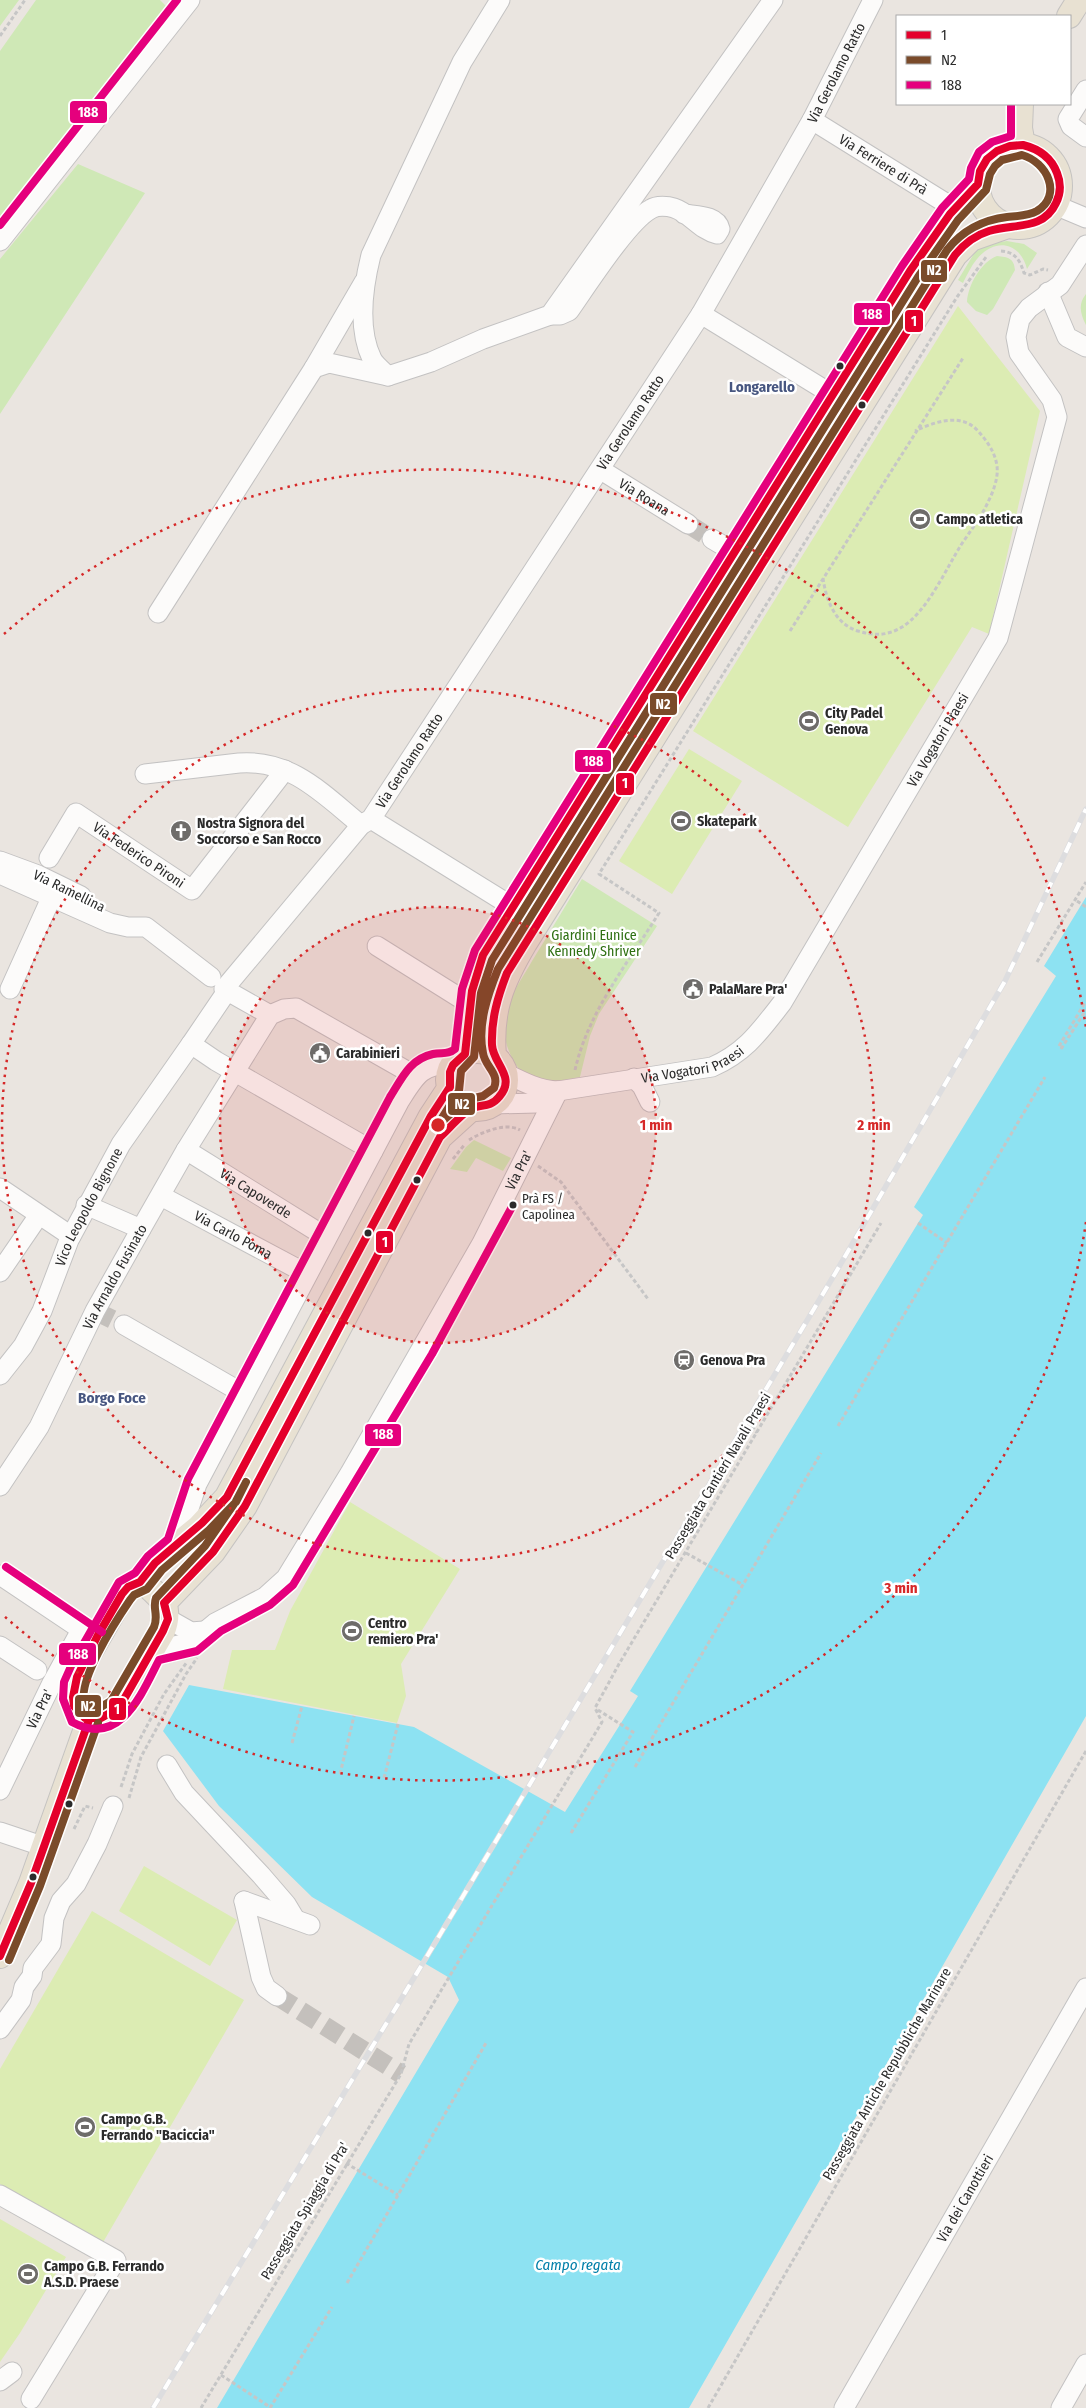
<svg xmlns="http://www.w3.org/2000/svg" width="1086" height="2408" font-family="'Fira Sans Condensed',sans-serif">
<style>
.green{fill:#cfe8b6}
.pitch{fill:#dcecb3}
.water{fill:#8de2f2}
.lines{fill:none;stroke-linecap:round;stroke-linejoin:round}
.minor-tunnel{stroke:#c4c0bc;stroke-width:19;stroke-dasharray:19 9;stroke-linecap:butt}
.minor-casing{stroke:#c3c2c2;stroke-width:21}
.major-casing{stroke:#c5c3c1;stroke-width:26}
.path{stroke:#c6c6c6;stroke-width:3;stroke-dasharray:4 2.5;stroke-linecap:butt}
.minor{stroke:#fcfbfa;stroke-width:19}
.major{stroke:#e8e1d2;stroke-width:24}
.rail-casing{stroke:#dddddf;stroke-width:5.5}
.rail{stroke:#fff;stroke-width:4;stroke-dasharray:11;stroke-linecap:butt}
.bus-1-casing{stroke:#fff;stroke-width:11}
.bus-2-casing{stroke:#fff;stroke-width:11}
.bus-3-casing{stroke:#fff;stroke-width:11}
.bus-1{stroke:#e4002b;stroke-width:8}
.bus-2{stroke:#7a4b2a;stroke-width:8}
.bus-3{stroke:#e5007d;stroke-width:8}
.ring{fill:none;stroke:#d62828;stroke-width:2.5;stroke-dasharray:2.5 5}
.bus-dot{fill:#2b2b2b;stroke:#fff;stroke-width:2}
.labels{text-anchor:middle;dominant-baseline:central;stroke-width:5;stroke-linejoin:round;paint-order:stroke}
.bus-label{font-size:13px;fill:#2b2b2b;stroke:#fff;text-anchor:start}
.street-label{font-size:14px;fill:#2b2b2b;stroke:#fff}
.poi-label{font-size:14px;font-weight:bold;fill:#2b2b2b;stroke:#fff;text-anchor:start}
.park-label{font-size:14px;fill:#2f7013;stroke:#fff}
.neighbourhood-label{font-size:15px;font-weight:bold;fill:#475680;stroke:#fff}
.water-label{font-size:15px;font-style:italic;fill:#017fa9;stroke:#fff}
.centre{fill:#d62828;stroke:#fff;stroke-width:2.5}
.ring-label{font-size:15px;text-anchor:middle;font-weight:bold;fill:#d62828;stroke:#fff;stroke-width:5;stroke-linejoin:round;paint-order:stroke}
.line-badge{stroke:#fff;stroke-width:2}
.badge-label{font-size:14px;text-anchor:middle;font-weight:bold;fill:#fff}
</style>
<rect width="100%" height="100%" fill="#eae5e0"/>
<path class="green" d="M0 0H19L0 26Z
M36 0H160L166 6 49 160 0 218V51Z
M78 164 145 193 0 414V259Z
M1007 241 1024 244 1037 253 1027 269C1020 242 995 237 977 259 971 266 967 275 963 283L958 280 975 252 986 244Z
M997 256C1008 257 1014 258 1015 270L993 309 987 315 976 311 967 302C968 285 981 262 997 256Z
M1086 294V325C1080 313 1078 304 1086 294Z
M582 879 657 926 599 1014 590 1036 580 1077C553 1082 528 1088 513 1060 506 1047 503 1034 504 1019 507 999 522 979 532 961 549 934 565 906 582 879Z
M474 1140 511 1158 503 1171 476 1158 467 1172 450 1169 466 1147Z"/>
<path class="pitch" d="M958 306 1040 411 989 634 972 627 848 827 693 731Z
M689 749 742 781 672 894 619 861Z
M350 1502 460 1569 401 1664 406 1696 397 1723 223 1689 232 1650H275L290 1611Z
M144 1866 237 1920 210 1966 119 1911Z
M92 1911 244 2000 102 2244 0 2184V2069Z
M0 2219 66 2257 20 2333 0 2362Z"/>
<path class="water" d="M1086 897V1716L689 2408H217L459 2000 448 1977 312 1897 219 1806 163 1731 189 1685 414 1727 565 1812 638 1696 630 1691 923 1215 914 1207 1056 976 1044 966Z"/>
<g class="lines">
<path class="minor-tunnel" d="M688 524 712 539
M95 1311 124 1325
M277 1996 401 2074"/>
<g class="minor-casing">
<g id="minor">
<path d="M1086 90 1068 119 1071 126 1086 137"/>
<path id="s1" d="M812 120 944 202 956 206"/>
<path d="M1055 205 1086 218"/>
<path d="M0 241 190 0"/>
<path d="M1048 292 1067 337 1086 347"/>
<path d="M701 314 833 395"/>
<path d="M550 315H560L569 311C586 287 628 221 651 209 657 205 668 206 674 208 690 213 700 230 717 234L720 229C717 215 697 216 684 214"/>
<path d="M314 368 364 282"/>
<path d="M388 376C383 371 375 365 372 359 357 328 363 287 371 255L462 62 500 0"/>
<path id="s2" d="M601 470 688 524"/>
<path d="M712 539 734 552"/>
<path d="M158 613 314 368 329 363 388 376 431 362 483 339 550 315 773 0"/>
<path d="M145 774 239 763C291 759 323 794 361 825"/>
<path d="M371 819 513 907"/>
<path id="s3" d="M49 858 76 813 192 890 285 770"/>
<path d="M0 861 38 875 81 896"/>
<path d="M0 874 110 923 128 927H146L211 977"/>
<path d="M377 946 468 1003"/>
<path d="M10 989 52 896"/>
<path d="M227 991 191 1044 216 1061 373 1151"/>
<path id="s4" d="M270 1015 224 989 361 825 371 819 701 314 812 120 873 0"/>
<path id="s5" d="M505 1073C523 1082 538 1090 558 1091L712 1067C746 1052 760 1031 782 1003L998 638 1057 417 1052 400 1019 353 1016 337 1020 319 1029 308 1060 285 1086 245"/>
<path d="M634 1078 642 1086 650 1102"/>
<path d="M492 1104 537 1103 558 1091"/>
<path id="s6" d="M186 1150 326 1237"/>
<path d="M0 1188 71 1236"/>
<path id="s7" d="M161 1196 307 1274"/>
<path d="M86 1205 141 1229"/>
<path d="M0 1272 39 1215"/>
<path d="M124 1325 244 1394"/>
<path id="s8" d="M0 1375 23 1346 42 1311 69 1240 121 1144 191 1044"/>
<path id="s9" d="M0 1486 39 1427 95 1311 141 1229 186 1150 270 1015 284 1009 296 1008 405 1070 414 1077"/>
<path d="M177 1545 197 1484 399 1102C416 1075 420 1065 454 1063L457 1059"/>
<path d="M0 1575 91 1636"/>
<path d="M168 1619 191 1632 204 1631"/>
<path d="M0 1646 37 1670"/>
<path id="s10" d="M152 1651 192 1642 215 1623 265 1597 286 1578 350 1473 482 1243 558 1091"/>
<path d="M167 1765 184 1793 261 1875 286 1904 295 1919"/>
<path id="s11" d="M0 1790 52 1683 81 1630"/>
<path d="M0 1832 45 1847"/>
<path d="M244 1901 261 1977 266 1988 277 1996"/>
<path d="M244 1901 310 1925"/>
<path d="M0 2029 21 2000 24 1987 32 1976 33 1968 51 1944 54 1918 61 1901 76 1884 97 1844 113 1806"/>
<path d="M0 2195 116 2260 31 2399"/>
<path d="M0 2381 12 2372"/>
<path id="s12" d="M844 2408 1086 1988"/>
<path d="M1061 2408 1086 2364"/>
</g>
</g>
<g class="major-casing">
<path id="major" d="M1069 16 1079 0
M1021 104 1020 128 1023 145
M978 186a41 41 0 1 1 82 0a41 41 0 1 1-82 0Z
M448 1080a29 29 0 1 1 58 0a29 29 0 1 1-58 0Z
M465 1054C467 1019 469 987 483 955L910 271 950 214 978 184
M494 1056C490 1010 502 982 525 943L955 255 971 239 1008 226
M142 1581C160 1598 173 1604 163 1631L119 1708C107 1719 93 1724 78 1714L73 1699 74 1685 81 1668 127 1588 142 1581 155 1563 199 1527 227 1497 431 1116 450 1087
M164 1603 213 1552 245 1506 440 1137 472 1108
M0 1956 31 1883 89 1720"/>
</g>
<path class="path" d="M0 36 25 0
M1001 251C1015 252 1020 260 1024 273L1030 275 1043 269 1048 270
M823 578C826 600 835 624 858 631 874 636 887 636 902 627 927 612 946 569 961 545 971 530 982 516 989 500 993 492 996 483 997 475 999 458 989 443 978 431 961 412 934 422 915 431
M790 631 963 358
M1077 901 1086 907
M1037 962 1086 882
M1059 1046 1086 1001
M1061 1049 1086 1010
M575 1070C588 1012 628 963 659 913L599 874 957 297 986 257
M469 1140C482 1132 506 1122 520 1130
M453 1159 465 1144
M538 1166 561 1182 648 1299
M918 1223 947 1243
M752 1426 757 1433
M838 1426 1045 1077
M686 1553 743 1585
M292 1743 302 1706
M635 1767 821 1453
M340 1774 354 1716
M384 1778 398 1724
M121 1787 132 1754 164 1694 187 1662
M129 1798 141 1757 186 1674 197 1658
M74 1829 85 1806 93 1808
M571 1833 633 1732 598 1710
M346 2163 398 2195
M347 2283 486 2043
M221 2375 270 2407
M201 2408 401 2074 409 2044 602 1722 595 1708 619 1664 881 1223
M270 2408 332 2307
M708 2408 1086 1751"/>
<use href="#minor" class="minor"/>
<use href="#major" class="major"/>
<g class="rail-casing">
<path id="rail" d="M153 2408 423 1963 836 1272 1005 981 1086 809"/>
</g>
<use href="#rail" class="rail"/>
<g class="bus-1-casing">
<path id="bus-1" d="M1023 145C1039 149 1051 157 1057 173 1061 183 1061 193 1056 203 1043 231 1014 223 989 231 976 235 964 244 955 255L507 973C498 996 491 1019 492 1045 493 1064 517 1077 499 1097 490 1108 482 1104 472 1108 462 1113 448 1130 440 1137L245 1506 213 1552 164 1603 168 1619 163 1631 119 1708 101 1718H85L74 1706 73 1697 77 1677 98 1635 122 1594 128 1587 140 1582 155 1563 202 1523 227 1497 431 1116 450 1087V1072L453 1065 465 1054 472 991 483 955 910 271 950 214 978 184 980 171 987 159 997 151 1010 146Z
M0 1956 31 1883 89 1720"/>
</g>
<g class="bus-2-casing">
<path id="bus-2" d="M1022 155C1047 162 1063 195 1037 211 1028 216 1017 216 1007 217 982 220 962 231 947 250L498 969C488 994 477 1025 483 1053 485 1067 500 1073 494 1088L483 1096 466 1100 437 1126 459 1091 461 1071 474 1057 481 993 492 960 918 277 958 220 986 190 990 174 995 166 1002 160Z
M246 1482 236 1501V1502Z
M234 1504 205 1546 156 1598C152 1608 159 1615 154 1627L111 1701 99 1708 86 1706C73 1686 117 1619 130 1600L134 1595 147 1589 162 1570 209 1530Z
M9 1960 40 1886 98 1723"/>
</g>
<g class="bus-3-casing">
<path id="bus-3" d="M0 225 177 0
M513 1205 432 1354 293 1585 270 1605 221 1631 197 1651 159 1660C141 1695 120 1748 72 1722L63 1699 64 1682 72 1664 119 1582 135 1573 148 1556 168 1539 188 1479 390 1097C402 1078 410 1059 433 1054 442 1052 448 1055 455 1049L462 989 475 950 902 266 942 208 969 179 971 168 979 152 992 142 1011 136V104
M6 1567 102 1632"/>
</g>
<use href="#bus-1" class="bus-1"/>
<use href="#bus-2" class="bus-2"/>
<use href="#bus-3" class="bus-3"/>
</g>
<circle cx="438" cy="1125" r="218" fill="#d62828" fill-opacity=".12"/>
<g class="ring">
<circle cx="438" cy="1125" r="218"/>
<circle cx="438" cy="1125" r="436"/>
<path d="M1086 1222A655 655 0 0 1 4 1616M4 634A655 655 0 0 1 1086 1028"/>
</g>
<defs>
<g id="stadium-disc" transform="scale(1.125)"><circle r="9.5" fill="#6e6c6a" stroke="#fff"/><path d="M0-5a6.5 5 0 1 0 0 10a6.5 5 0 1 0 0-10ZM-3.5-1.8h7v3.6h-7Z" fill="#fff"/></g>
<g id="church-disc" transform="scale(1.125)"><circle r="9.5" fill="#6e6c6a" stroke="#fff"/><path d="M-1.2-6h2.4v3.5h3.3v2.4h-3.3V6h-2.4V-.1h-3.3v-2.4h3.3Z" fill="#fff"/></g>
<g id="civic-disc" transform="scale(1.125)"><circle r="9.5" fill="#6e6c6a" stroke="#fff"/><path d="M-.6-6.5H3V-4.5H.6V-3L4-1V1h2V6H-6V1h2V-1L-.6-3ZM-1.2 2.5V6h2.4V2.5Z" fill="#fff"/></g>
<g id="station-disc" transform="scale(1.125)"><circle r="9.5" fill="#6e6c6a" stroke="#fff"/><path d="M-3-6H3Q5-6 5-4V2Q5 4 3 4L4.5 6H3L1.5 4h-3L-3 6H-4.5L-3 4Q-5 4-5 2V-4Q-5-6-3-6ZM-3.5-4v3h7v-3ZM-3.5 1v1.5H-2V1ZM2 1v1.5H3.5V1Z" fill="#fff"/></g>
</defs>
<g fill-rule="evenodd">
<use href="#stadium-disc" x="920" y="519"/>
<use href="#stadium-disc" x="809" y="721"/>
<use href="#stadium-disc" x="681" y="821"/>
<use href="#church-disc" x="181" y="831"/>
<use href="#civic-disc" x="693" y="989"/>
<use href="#civic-disc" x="320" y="1053"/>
<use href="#station-disc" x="684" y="1360"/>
<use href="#stadium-disc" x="352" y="1631"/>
<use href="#stadium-disc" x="85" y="2127"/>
<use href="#stadium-disc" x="28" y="2274"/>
</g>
<g class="bus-dot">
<circle cx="840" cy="366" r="4.5"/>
<circle cx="862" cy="405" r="4.5"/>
<circle cx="417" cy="1180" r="4.5"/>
<circle cx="513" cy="1205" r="4.5"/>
<circle cx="368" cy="1233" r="4.5"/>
<circle cx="69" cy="1804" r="4.5"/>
<circle cx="33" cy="1877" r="4.5"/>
</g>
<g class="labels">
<g class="bus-label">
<text x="522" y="1198">Prà FS /<tspan x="522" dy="16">Capolinea</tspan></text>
</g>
<g class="street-label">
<text stroke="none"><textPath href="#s4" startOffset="1158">Via Gerolamo Ratto</textPath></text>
<text stroke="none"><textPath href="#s1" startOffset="84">Via Ferriere di Prà</textPath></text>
<text stroke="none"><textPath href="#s4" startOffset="752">Via Gerolamo Ratto</textPath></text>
<text stroke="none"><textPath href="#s2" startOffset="51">Via Roana</textPath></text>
<text stroke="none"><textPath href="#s5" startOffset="614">Via Vogatori Praesi</textPath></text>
<text stroke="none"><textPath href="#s4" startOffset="348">Via Gerolamo Ratto</textPath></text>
<text stroke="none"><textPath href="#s3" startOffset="128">Via Federico Pironi</textPath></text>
<text transform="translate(69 891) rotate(26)">Via Ramellina</text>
<text stroke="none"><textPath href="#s5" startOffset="194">Via Vogatori Praesi</textPath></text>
<text stroke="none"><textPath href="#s10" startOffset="625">Via Pra'</textPath></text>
<text stroke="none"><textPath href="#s6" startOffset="82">Via Capoverde</textPath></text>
<text stroke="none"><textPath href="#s8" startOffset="191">Vico Leopoldo Bignone</textPath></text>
<text stroke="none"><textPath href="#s7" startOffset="82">Via Carlo Poma</textPath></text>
<text stroke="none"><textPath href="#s9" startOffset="239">Via Arnaldo Fusinato</textPath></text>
<text transform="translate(718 1476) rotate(-59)">Passeggiata Cantieri Navali Praesi</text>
<text stroke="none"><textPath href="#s11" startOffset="90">Via Pra'</textPath></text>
<text transform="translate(887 2074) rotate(-60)">Passeggiata Antiche Repubbliche Marinare</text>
<text stroke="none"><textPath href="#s12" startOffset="242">Via dei Canottieri</textPath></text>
<text transform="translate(305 2211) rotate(-59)">Passeggiata Spiaggia di Pra'</text>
</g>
<g class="poi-label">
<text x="936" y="519">Campo atletica</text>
<text x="825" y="713">City Padel<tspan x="825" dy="16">Genova</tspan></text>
<text x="697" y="821">Skatepark</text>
<text x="197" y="823">Nostra Signora del<tspan x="197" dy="16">Soccorso e San Rocco</tspan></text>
<text x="709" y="989">PalaMare Pra'</text>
<text x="336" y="1053">Carabinieri</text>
<text x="700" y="1360">Genova Pra</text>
<text x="368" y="1623">Centro<tspan x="368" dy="16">remiero Pra'</tspan></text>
<text x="101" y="2119">Campo G.B.<tspan x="101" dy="16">Ferrando "Baciccia"</tspan></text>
<text x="44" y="2266">Campo G.B. Ferrando<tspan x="44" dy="16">A.S.D. Praese</tspan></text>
</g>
<g class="park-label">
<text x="594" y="935">Giardini Eunice<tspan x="594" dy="16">Kennedy Shriver</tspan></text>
</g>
<g class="neighbourhood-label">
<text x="762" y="387">Longarello</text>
<text x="112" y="1398">Borgo Foce</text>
</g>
<g class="water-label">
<text x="578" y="2265">Campo regata</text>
</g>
</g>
<circle cx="438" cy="1125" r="8" class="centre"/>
<g class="ring-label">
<text x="656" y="1130">1 min</text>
<text x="874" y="1130">2 min</text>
<text x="901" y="1593">3 min</text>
</g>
<g class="line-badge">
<rect x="69" y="100" width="39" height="24" rx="5" fill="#e5007d"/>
<rect x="920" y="259" width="28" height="24" rx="5" fill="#7a4b2a"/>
<rect x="853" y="302" width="38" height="24" rx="5" fill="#e5007d"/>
<rect x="904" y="309" width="20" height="24" rx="5" fill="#e4002b"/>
<rect x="649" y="692" width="29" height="24" rx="5" fill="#7a4b2a"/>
<rect x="574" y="749" width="38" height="24" rx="5" fill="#e5007d"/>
<rect x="615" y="772" width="20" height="24" rx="5" fill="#e4002b"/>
<rect x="447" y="1092" width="29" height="24" rx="5" fill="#7a4b2a"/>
<rect x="375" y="1230" width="19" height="24" rx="5" fill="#e4002b"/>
<rect x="364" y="1423" width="38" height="24" rx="5" fill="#e5007d"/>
<rect x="58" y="1642" width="39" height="24" rx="5" fill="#e5007d"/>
<rect x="74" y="1694" width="28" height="24" rx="5" fill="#7a4b2a"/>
<rect x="108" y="1697" width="19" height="24" rx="5" fill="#e4002b"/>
</g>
<g class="badge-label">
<text x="88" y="117">188</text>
<text x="934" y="275">N2</text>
<text x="872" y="319">188</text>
<text x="914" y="326">1</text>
<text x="663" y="709">N2</text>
<text x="593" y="766">188</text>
<text x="625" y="788">1</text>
<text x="462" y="1109">N2</text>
<text x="385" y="1247">1</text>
<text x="383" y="1439">188</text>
<text x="78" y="1659">188</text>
<text x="88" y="1711">N2</text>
<text x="117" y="1714">1</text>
</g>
<rect x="896" y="15" width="175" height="90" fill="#ffffff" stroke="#aaaaaa"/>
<rect x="906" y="31" width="25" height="8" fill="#e4002b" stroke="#aaaaaa"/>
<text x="941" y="40" font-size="15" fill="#2b2b2b">1</text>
<rect x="906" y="56" width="25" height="8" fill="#7a4b2a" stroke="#aaaaaa"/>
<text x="941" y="65" font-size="15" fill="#2b2b2b">N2</text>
<rect x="906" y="81" width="25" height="8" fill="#e5007d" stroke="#aaaaaa"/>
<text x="941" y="90" font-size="15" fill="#2b2b2b">188</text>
</svg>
